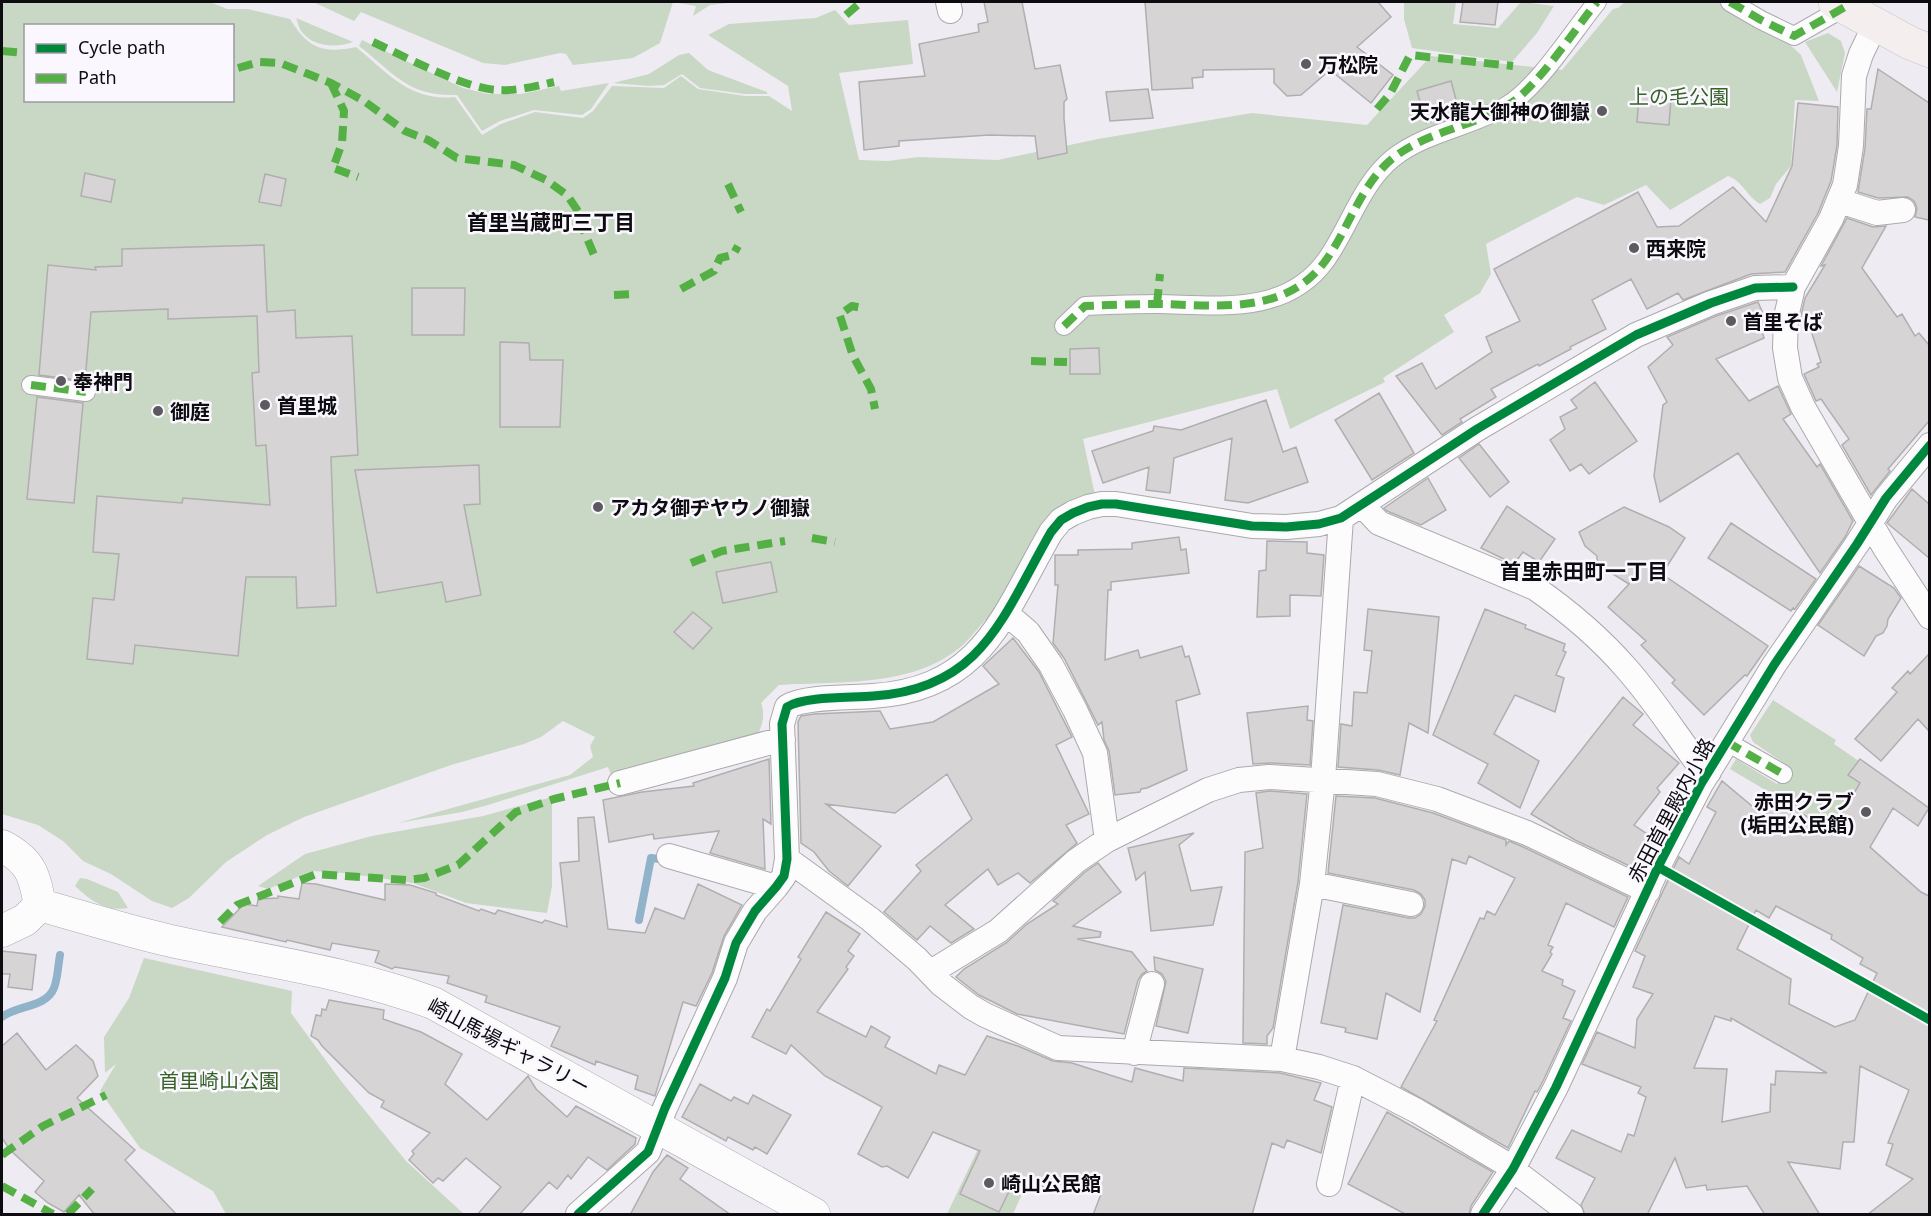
<svg xmlns="http://www.w3.org/2000/svg" width="1931" height="1216" font-family="'Noto Sans','Noto Sans JP',sans-serif">
<style>
.green{fill:#c9d7c5;fill-rule:evenodd}
.lines{fill:none;stroke-linecap:round;stroke-linejoin:round}
.stream{stroke:#91b3ca;stroke-width:8}
.building{fill:#d6d4d5;stroke:#b0aeaf;stroke-width:1.5;fill-rule:evenodd}
.pedestrian-casing{stroke:#aba9ae;stroke-width:20}
.minor-casing{stroke:#aba9ae;stroke-width:26}
.tertiary-casing{stroke:#aba9ae;stroke-width:33}
.primary-casing{stroke:#c8c7ca;stroke-width:34}
.pedestrian{stroke:#fcfcfd;stroke-width:18}
.minor{stroke:#fcfcfd;stroke-width:24}
.tertiary{stroke:#fcfcfd;stroke-width:32}
.primary{stroke:#f4eeee;stroke-width:33}
.quiet{stroke:#54b044;stroke-width:8;stroke-dasharray:15 8;stroke-linecap:butt}
.cycleway-casing{stroke:#faf8fe;stroke-width:13}
.cycleway{stroke:#00873e;stroke-width:9}
.poi-dot{fill:#5c5a5f;stroke:#faf8fe;stroke-width:2}
.labels{text-anchor:middle;dominant-baseline:central;stroke-width:5;stroke-linejoin:round;paint-order:stroke}
.poi-label{font-size:20px;font-weight:bold;fill:#0d0c10;stroke:#faf8fe;text-anchor:start}
.park-label{font-size:20px;fill:#366127;stroke:#faf8fe}
.street-label{font-size:20px;fill:#0d0c10;stroke:#faf8fe}
.neighbourhood-label{font-size:21px;font-weight:bold;fill:#0d0c10;stroke:#faf8fe}
</style>
<rect width="100%" height="100%" fill="#eeecf2"/>
<path class="green" d="M2 2H210L227 9H248L290 19C308 48 322 54 356 47 387 72 410 102 455 97L482 135 501 124 535 112 583 118 593 111 612 86 664 88 681 76 698 89 745 96H769L792 111 788 86 708 35 729 24 816 18 835 10 849 25 908 20 913 64 839 73 859 160 888 161 918 157 998 160 1098 139 1252 113 1367 125 1431 56 1562 70 1613 9 1618 8 1625 2H1727L1768 24 1801 55 1819 101 1795 100 1791 166 1776 184 1770 198 1760 204C1748 197 1742 181 1728 176L1670 210 1646 185 1604 205 1577 197 1486 244 1491 274 1480 293 1444 315 1454 332 1383 378 1385 382 1290 429 1277 389 1083 439 1095 495 1083 501 993 624 985 620C978 628 971 637 964 644 915 688 840 681 779 685L761 703C765 714 763 724 758 734L611 775 608 767 488 805 462 812 398 823 570 775 593 757 590 746 595 737 563 721 541 737 524 744 451 765 304 817 267 835 226 862 189 898 172 908 152 901 111 874 83 861 63 841 38 825 2 814ZM26 26H232V100H26Z
M313 2H736L710 5 693 16 696 6 673 2 660 43 633 58 573 65 566 54 560 53 505 65 483 63 361 12 354 21Z
M1404 2H1456L1453 24 1498 28 1521 2 1554 6 1537 33 1512 62 1412 48 1404 19Z
M296 18 353 42C337 48 313 47 302 32 299 29 298 22 296 18Z
M1828 33 1841 41 1845 53 1837 92 1805 42Z
M362 40 463 88 488 94H521L559 86 561 91 609 83 591 109 582 115 534 110 500 121 482 131 457 95C408 97 394 73 359 46Z
M689 53 708 70 767 92V94H745L700 88 682 74 664 85 649 86 613 83 649 74 679 55Z
M1773 700 1836 740 1834 744 1869 768 1831 829 1730 769 1736 759 1777 784 1788 766 1753 742 1750 735Z
M552 797V886L547 913 466 903 413 883 344 873 312 871 268 889 258 886 305 854 372 836 483 816Z
M80 878 87 879 118 892 128 908C106 912 91 901 75 886Z
M144 958 292 991 291 1013 341 1081 406 1161 464 1214H226L213 1191 140 1148 100 1091 116 1064 105 1073 104 1037 129 998Z
M978 1149 1023 1170 1020 1182 1026 1185 1013 1214H947Z"/>
<g class="lines">
<path class="stream" d="M639 920 651 858 668 860
M2 1017C17 1005 46 1008 54 988 58 978 58 965 60 955"/>
</g>
<path class="building" d="M984 2H1022L1035 69 1060 65 1067 99 1064 102V118L1067 153 1038 159 1035 136 989 135 899 141V146L864 150 859 82 925 76 919 44 979 32 978 24 988 22Z
M1145 2H1378L1391 17 1357 47 1393 75 1371 103 1330 70 1301 95 1287 96 1274 83V69L1203 70V77L1192 78 1193 88 1152 90Z
M1463 2H1498L1495 25 1460 22Z
M1878 69 1929 103V220L1915 217 1917 208 1914 201 1908 197 1878 198 1858 192 1865 148 1867 109H1871Z
M1451 81 1460 114 1426 123 1417 91Z
M1148 89 1153 118 1110 121 1106 92Z
M1639 96 1671 98 1669 125 1637 122Z
M1798 103 1838 107 1837 145 1831 181 1818 213 1785 272 1751 274 1683 300 1678 293 1647 309 1631 279 1592 300 1606 329 1570 347 1571 349 1539 366 1538 364 1491 389 1496 397 1460 419 1462 422 1442 435 1396 376 1422 363 1436 389 1492 352 1486 337 1520 321 1494 269 1638 192 1657 227 1679 226 1733 187 1766 222 1792 166Z
M85 173 115 180 111 202 81 196Z
M265 174 286 179 281 206 259 202Z
M1847 218 1873 227 1886 226 1862 268 1897 317 1902 314 1915 336 1919 333 1929 345V421L1888 469 1890 471 1871 495 1842 445 1849 439 1821 399 1816 401 1804 374 1819 367 1817 364 1821 362 1808 321 1800 320 1805 298 1825 265 1821 266Z
M264 245 267 312 295 310 296 338 352 336 358 455 331 457 336 606 297 608 296 577H246L238 656 135 645 133 664 87 659 93 598 114 600 119 554 93 552 97 496 182 503 183 498 270 505 266 445 256 446 252 373 259 372 257 316 168 319V309L91 312 85 381 39 375 48 265 96 270 95 267 122 266V249Z
M412 288H465L464 335H412Z
M1758 302 1769 327 1762 331 1764 338 1716 359 1749 401 1778 386 1791 414 1783 419 1817 467 1820 464 1853 521 1845 537 1820 573 1738 453 1660 502 1654 476 1663 405 1667 402 1648 367 1673 345 1667 337 1716 316Z
M500 342 529 343 530 360H563L560 427H500Z
M1099 348 1100 374H1070V349Z
M1595 382 1637 441 1589 474 1581 464 1570 471 1550 440 1565 429 1560 417 1577 408 1571 400Z
M1379 393 1414 453 1372 480 1335 420Z
M37 397 83 403 74 503 27 499Z
M1266 400 1283 452 1296 447 1308 482 1248 503 1225 500 1232 438 1174 458 1170 493 1146 490 1149 467 1103 483 1092 451 1153 431 1154 426 1181 430Z
M1479 444 1509 482 1490 497 1459 458Z
M479 465 480 504 464 505 481 595 446 602 442 582 377 593 355 470Z
M1428 478 1446 510 1421 525 1387 511 1384 508Z
M1912 489 1929 504V558L1887 523Z
M1507 506 1555 539 1539 562 1523 552 1514 564 1481 548Z
M1624 507 1669 527 1685 538 1662 574 1768 646 1747 676 1745 675 1704 715 1672 683 1675 680 1641 645 1646 641 1608 607 1629 584 1597 564V556L1585 546 1579 532Z
M1731 523 1816 579 1795 609 1793 608 1791 611 1708 558Z
M1179 537 1181 550 1186 549 1189 573 1111 582V590H1108L1105 660 1138 650 1140 658 1182 646 1185 657 1189 656 1200 694 1176 701 1187 770 1147 788 1141 789 1140 792 1115 795 1109 751 1104 740 1102 722 1098 725 1064 658 1053 643 1058 585H1055V555H1078V550L1132 549V543Z
M1267 541 1307 542V553L1324 555 1321 596 1290 595V616L1257 617 1259 571 1266 570Z
M771 562 777 592 723 603 716 572Z
M1859 566 1894 588 1901 598 1888 619 1887 626 1883 633 1876 636 1864 656 1818 625Z
M1368 609 1439 617 1428 733 1409 723 1400 775 1378 770 1338 767 1341 724 1352 726 1354 692 1367 693 1372 651 1364 650Z
M1485 609 1526 625 1525 628 1565 644 1563 651 1566 652 1556 675 1564 678 1555 712 1515 695 1494 734 1539 761 1520 808 1478 783 1488 764 1433 735Z
M693 612 712 628 693 649 674 632Z
M1013 638 1039 672 1072 737 1056 745 1089 814 1066 825 1077 843 1030 883 1018 873 998 885 988 869 945 905 974 929 951 943 930 926 917 940 884 912 921 871 916 865 972 819 947 774 895 813 826 804 881 846 848 886 829 871 814 852 801 843 798 722 801 716 814 714 880 711 890 729 933 722 999 684 983 666Z
M1929 654V731L1918 719 1881 761 1855 739 1897 692 1892 688 1908 671 1910 674Z
M1623 697 1643 714 1633 725 1679 763 1657 788 1660 792 1634 825 1656 840 1640 871 1575 840 1531 814Z
M1308 706 1307 720 1313 721 1310 765 1270 763 1253 764 1247 713Z
M769 759 771 824 763 819 765 869 710 853 719 831 654 839 653 834 609 842 603 800 642 792 694 786 693 783Z
M1860 759 1929 808 1918 826 1893 808 1870 847 1921 892 1929 896V1215H1867L1913 1179 1886 1165 1893 1144 1888 1143 1909 1090 1860 1066 1854 1142H1843L1840 1169 1788 1162 1820 1215H1765L1747 1186 1707 1190 1706 1185 1686 1188 1675 1158 1647 1215H1585L1581 1205 1595 1178 1556 1158 1572 1130 1621 1152 1628 1134 1634 1136 1646 1097 1638 1093 1641 1087 1582 1064 1597 1032 1635 1048 1637 1019 1653 994 1633 987 1645 956 1635 951 1679 857 1689 864 1716 812 1707 807 1722 781 1764 816 1779 800 1832 831 1860 783 1848 775ZM1776 906 1832 935 1831 939 1863 958 1860 964 1877 973 1855 1020 1835 1027 1789 1004 1791 979 1737 949 1756 910 1769 918ZM1715 1016 1731 1021V1018L1827 1073 1776 1071 1775 1085 1771 1084 1770 1112 1722 1122 1727 1069 1694 1068Z
M1269 791 1307 794 1298 882 1273 1028 1267 1036V1044L1243 1043 1245 852 1263 848 1256 793Z
M1336 796 1375 798 1433 813 1506 840V845L1509 841 1521 846 1628 897 1614 927 1566 903 1548 945 1553 947 1550 952 1552 954 1542 971 1563 980 1562 985 1575 991 1563 1018 1571 1021 1543 1081 1537 1092 1535 1091 1508 1148 1401 1087 1437 1021 1434 1020 1480 918 1484 919 1487 911 1495 915 1515 878 1469 856 1466 864 1452 859 1420 1012 1386 993 1377 1039 1345 1032 1346 1028 1321 1023 1343 905 1409 918H1415L1421 914 1425 906V900L1421 894 1414 890 1328 873Z
M594 817 608 929 645 933 655 908 684 919 698 884 742 905 724 936 712 973 696 1006 683 1002 655 1096 635 1089 638 1076 596 1061 595 1065 551 1046 560 1027 485 1002 487 996 447 983 449 976 395 967 392 969 375 962 379 951 332 943 330 950 287 940 286 942 222 927 244 904 257 906 258 899 278 898V896L299 899 302 883 316 884 385 900V884L410 885 436 893V895L479 911 481 909 495 914 498 910 542 923 545 920 567 927 560 863 579 861 578 818Z
M1194 833 1179 845 1191 891 1222 887 1213 925 1151 931 1145 872 1136 880 1128 848Z
M1098 863 1121 892 1073 926 1101 932 1100 937 1077 939 1132 952 1147 971 1142 974 1138 980 1124 1034 1017 1014 979 995 956 977 964 969 1006 943 1027 924 1058 904 1053 901 1085 872Z
M826 912 860 934 848 951 854 956 846 967 848 969 817 1012 866 1037 871 1026 890 1037 885 1047 936 1074 939 1065 965 1075 987 1036 1018 1046 1053 1061 1072 1063 1132 1082 1135 1068 1183 1081 1184 1068 1280 1073 1321 1083 1314 1100 1332 1107 1321 1153 1287 1140 1284 1148 1272 1143 1252 1215H1093L1101 1194 1053 1182 1050 1189 1016 1177 999 1212 960 1194 980 1151 933 1132 908 1178 887 1166 882 1167 858 1154 882 1107 825 1076 791 1045 786 1054 752 1037 767 1009 770 1011 801 959 798 957Z
M2 951 36 955 32 990 8 987 10 974H2Z
M1154 957 1203 969 1188 1033 1156 1026 1166 981 1162 974 1155 970Z
M329 1000 384 1010 383 1019 421 1032 462 1054 445 1084 487 1120 528 1076 536 1089 567 1117 576 1106 636 1138 635 1144 607 1170 588 1157 571 1179 568 1175 557 1189 549 1182 519 1215H477L501 1187 466 1158 443 1181 438 1178 433 1183 409 1160 414 1154 412 1151 430 1133 381 1107 384 1101 369 1093 322 1046 318 1040 311 1036 316 1015 321 1016 322 1009 326 1010Z
M17 1033 46 1070 76 1045 93 1061 98 1076 77 1098 135 1150 125 1160 177 1215H95L79 1195 64 1212 48 1203 35 1192 44 1181 10 1150 2 1138V1046Z
M700 1084 731 1101 734 1097 748 1104 753 1095 791 1115 767 1154 755 1147 753 1150 728 1137 726 1141 682 1117Z
M1387 1112 1493 1172 1471 1206 1469 1215H1407L1348 1184Z
M667 1155 688 1168 680 1179 731 1215H630L653 1172Z"/>
<g class="lines">
<g class="pedestrian-casing">
<path id="pedestrian" d="M1730 2 1761 20 1794 36 1845 7
M1064 326 1085 306C1109 305 1134 304 1158 304 1217 305 1286 316 1326 260 1349 228 1361 184 1393 158 1428 131 1472 127 1508 105 1538 87 1574 30 1597 2
M31 385 86 392
M1727 742 1783 774"/>
</g>
<g class="minor-casing">
<path id="minor" d="M948 2 950 11
M1875 25 1861 54 1854 76 1851 146 1845 185 1831 219 1793 287 1786 317 1785 348 1790 378 1803 407 1885 548 1930 617
M1840 201 1877 213 1903 210
M1362 505 1379 523 1535 588C1568 611 1599 637 1626 668 1651 696 1673 730 1696 761L1709 772
M1007 614 1028 632 1051 665 1075 710 1095 753 1107 840
M620 783 768 743 783 740
M669 856 776 887
M787 859 870 919 917 959 941 984 971 1007 985 1015 1058 1048 1282 1059 1319 1067 1353 1078 1417 1111 1503 1162 1571 1214
M1312 884 1411 904
M931 972 998 931 1076 861 1107 840 1208 790 1239 780 1269 777 1377 784 1437 799 1527 833 1648 891
M1134 1053 1152 984
M1282 1059 1312 884 1323 779 1341 518
M1329 1184 1353 1078
M578 1214 648 1152 665 1108 725 978 736 943 755 911 776 887 784 876 787 859 782 724 787 707C804 696 852 698 873 696 983 689 1003 615 1051 532L1061 520 1073 513 1088 507 1102 504H1116L1252 526 1286 527 1319 524 1341 518 1477 429 1636 335 1711 303 1755 288 1793 287
M1483 1214 1513 1169 1556 1087 1658 867 1701 784 1774 665 1857 544 1886 498 1930 445"/>
</g>
<g class="tertiary-casing">
<path id="tertiary" d="M2 846C31 861 34 874 40 905
M40 905C83 917 127 931 171 941 258 960 349 972 433 1003L814 1214
M2 931 25 920 40 905"/>
</g>
<g class="primary-casing">
<path id="primary" d="M1835 2 1910 43 1930 51"/>
</g>
<use href="#pedestrian" class="pedestrian"/>
<use href="#minor" class="minor"/>
<use href="#tertiary" class="tertiary"/>
<use href="#primary" class="primary"/>
<path class="quiet" d="M1730 2 1761 20 1794 36 1845 7
M846 15 861 2
M373 42C404 56 467 90 499 90 517 91 536 86 554 82
M2 51 26 53
M238 68 259 62 280 63 331 83 364 101 405 131 428 140 457 158 514 165 546 180 567 195 580 214 584 231 594 255
M331 83 344 111 342 143 333 168 358 177
M1377 109 1390 94 1410 55 1513 66
M728 184 741 212
M681 289 714 271 720 258 733 255 738 246
M614 295 637 294
M1157 304 1160 274
M845 311 852 306 862 308
M840 316 853 356 871 389 875 409
M1064 326 1085 306C1109 305 1134 304 1158 304 1217 305 1286 316 1326 260 1349 228 1361 184 1393 158 1428 131 1472 127 1508 105 1538 87 1574 30 1597 2
M1031 361 1067 362
M31 385 86 392
M812 538 835 542
M691 563 722 551 785 541
M1727 742 1783 774
M220 922 237 905 316 874 406 880 424 878 458 865 516 812 554 799 620 783
M2 1155 43 1126 106 1095
M2 1186 53 1214
M68 1214 92 1189"/>
<g class="cycleway-casing">
<path id="cycleway" d="M1658 867 1930 1020
M578 1214 648 1152 665 1108 725 978 736 943 755 911 776 887 784 876 787 859 782 724 787 707C804 696 852 698 873 696 983 689 1003 615 1051 532L1061 520 1073 513 1088 507 1102 504H1116L1252 526 1286 527 1319 524 1341 518 1477 429 1636 335 1711 303 1755 288 1793 287
M1483 1214 1513 1169 1556 1087 1658 867 1701 784 1774 665 1857 544 1886 498 1930 445"/>
</g>
<use href="#cycleway" class="cycleway"/>
</g>
<g class="poi-dot">
<circle cx="1306" cy="64" r="6"/>
<circle cx="1602" cy="111" r="6"/>
<circle cx="1634" cy="248" r="6"/>
<circle cx="1731" cy="321" r="6"/>
<circle cx="61" cy="381" r="6"/>
<circle cx="265" cy="405" r="6"/>
<circle cx="158" cy="411" r="6"/>
<circle cx="598" cy="507" r="6"/>
<circle cx="1866" cy="812" r="6"/>
<circle cx="989" cy="1183" r="6"/>
</g>
<g class="labels">
<g class="poi-label">
<text x="1318" y="64">万松院</text>
<text x="1590" y="111" text-anchor="end">天水龍大御神の御嶽</text>
<text x="1646" y="248">西来院</text>
<text x="1743" y="321">首里そば</text>
<text x="73" y="381">奉神門</text>
<text x="277" y="405">首里城</text>
<text x="170" y="411">御庭</text>
<text x="610" y="507">アカタ御ヂヤウノ御嶽</text>
<text x="1854" y="801" text-anchor="end">赤田クラブ<tspan x="1854" dy="23">(垢田公民館)</tspan></text>
<text x="1001" y="1183">崎山公民館</text>
</g>
<g class="park-label">
<text x="1679" y="96">上の毛公園</text>
<text x="219" y="1080">首里崎山公園</text>
</g>
<g class="street-label">
<text transform="translate(1671 810) rotate(-62)">赤田首里殿内小路</text>
<text transform="translate(509 1046) rotate(28)">崎山馬場ギャラリー</text>
</g>
<g class="neighbourhood-label">
<text x="551" y="222">首里当蔵町三丁目</text>
<text x="1584" y="571">首里赤田町一丁目</text>
</g>
</g>
<rect width="1931" height="1216" fill="none" stroke="#0d0c10" stroke-width="6"/>
<rect x="24" y="24" width="210" height="78" fill="#faf8fe" stroke="#9b9a9f" stroke-width="1.5"/>
<rect x="36" y="44" width="30" height="9" fill="#00873e" stroke="#9b9a9f" stroke-width="1.5"/>
<text x="78" y="54" font-size="18" fill="#0d0c10">Cycle path</text>
<rect x="36" y="74" width="30" height="9" fill="#54b044" stroke="#9b9a9f" stroke-width="1.5"/>
<text x="78" y="84" font-size="18" fill="#0d0c10">Path</text>
</svg>
